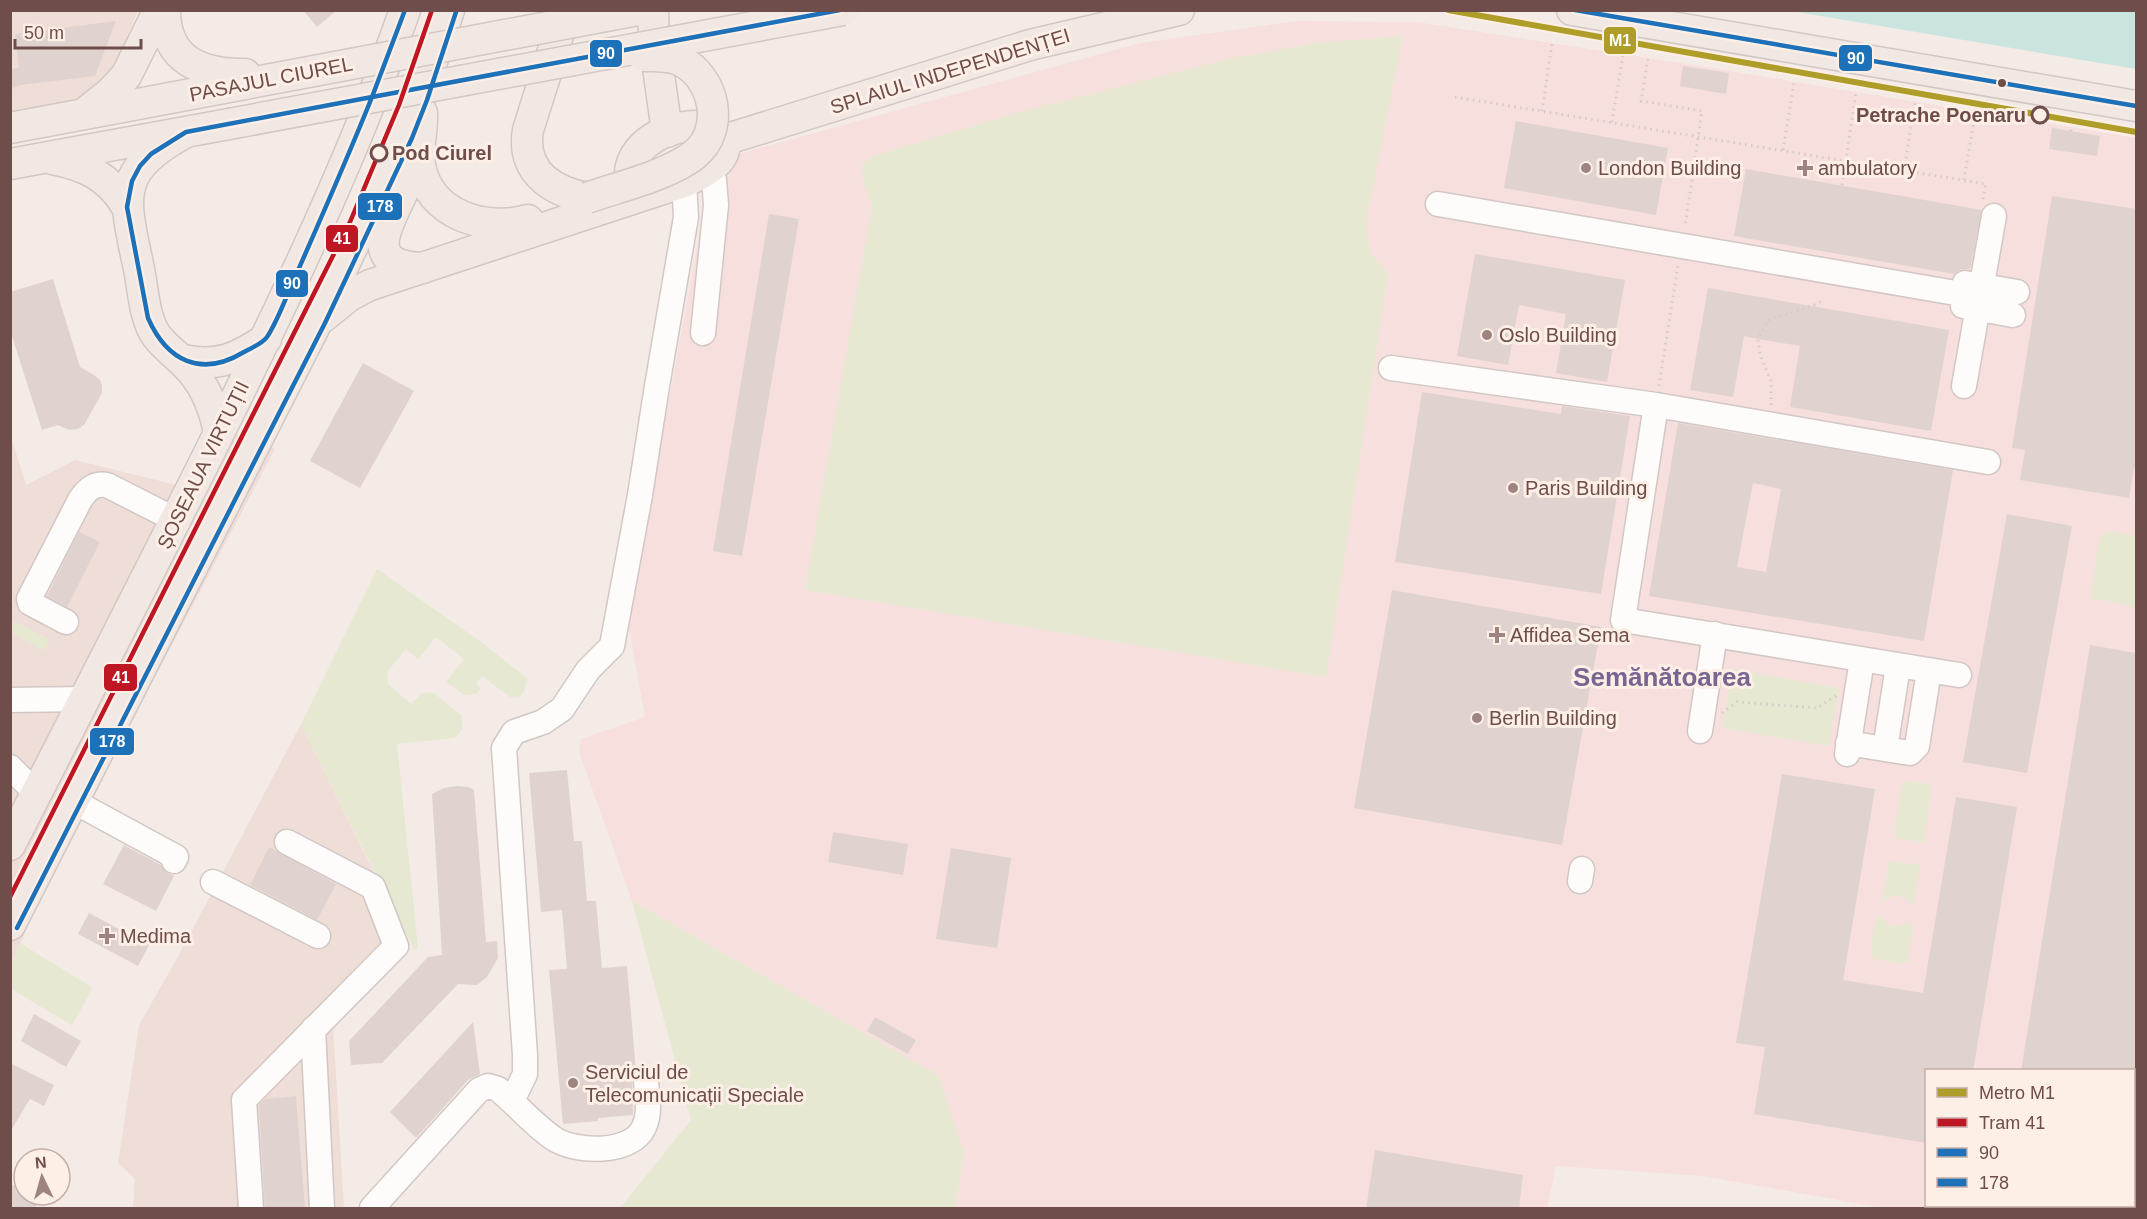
<svg xmlns="http://www.w3.org/2000/svg" width="2147" height="1219" font-family="Helvetica,sans-serif">
<style>
.residential{fill:#efded7}
.commercial{fill:#f7dfdd;fill-rule:evenodd}
.green{fill:#e6e8d2}
.water{fill:#cae4df}
.building{fill:#e0d2cf;fill-rule:evenodd}
.lines{fill:none;stroke-linecap:round;stroke-linejoin:round}
.minor-casing{stroke:#d2c7c4;stroke-width:27}
.major-casing{stroke:#d3c7c4;stroke-width:33}
.path{stroke:#d5cbca;stroke-width:3;stroke-dasharray:1.5 4.5;stroke-linecap:butt}
.minor{stroke:#fdfcfb;stroke-width:24}
.major{stroke:#f1e8e4;stroke-width:30}
.major-bridge-casing{stroke:#d3c7c4;stroke-width:33;stroke-linecap:butt}
.major-bridge{stroke:#f1e8e4;stroke-width:30}
.bus-1-casing{stroke:#fdeee6;stroke-width:9}
.bus-2-casing{stroke:#fdeee6;stroke-width:9}
.bus-1{stroke:#1d71b8;stroke-width:4.5}
.bus-2{stroke:#1d71b8;stroke-width:4.5}
.tram-1-casing{stroke:#fdeee6;stroke-width:9}
.tram-1{stroke:#be1622;stroke-width:4.5}
.metro-1-casing{stroke:#fdeee6;stroke-width:10}
.metro-1{stroke:#af9d29;stroke-width:6}
.bus-dot{fill:#6e4d4a;stroke:#fdeee6;stroke-width:2}
.stop-dot{fill:#fdeee6;stroke:#6e4d4a;stroke-width:3}
.poi-dot{fill:#9d8481;stroke:#fdeee6;stroke-width:2}
.labels{text-anchor:middle;dominant-baseline:central;stroke-width:6;stroke-linejoin:round;paint-order:stroke}
.street-label{font-size:20px;fill:#6e4d4a;stroke:#fdeee6}
.stop-label{font-size:20px;font-weight:bold;fill:#6e4d4a;stroke:#fdeee6;text-anchor:end}
.poi-label{font-size:20px;fill:#6e4d4a;stroke:#fdeee6;text-anchor:start}
.district-label{font-size:26px;font-weight:bold;fill:#776691;stroke:#fdeee6}
.line-badge{stroke:#fdeee6;stroke-width:2}
.badge-label{font-size:16px;text-anchor:middle;font-weight:bold;fill:#fff}
</style>
<rect width="100%" height="100%" fill="#f4ebe7"/>
<path class="residential" d="M11 11H138L111 74 75 102 11 113Z
M210 423 275 449 46 885 11 965 10 433 26 485 75 460 181 486Z
M301 724 410 945 333 1024 344 1208H133L135 1179 118 1163 139 1025 180 953Z"/>
<path class="commercial" d="M1297 21 1417 22 1712 68 2136 138V1208H1883L1703 1176 1556 1166 1547 1208H955L964 1154 921 1066 632 901 579 752 581 739 645 717 628 622 713 161 1140 43ZM1926 1070H2134V1206H1926Z"/>
<path class="green" d="M1403 36 1366 223 1370 252 1388 275 1326 677 805 590 872 205 865 188 861 166 869 157 1023 111 1233 58 1317 43Z
M2110 531 2136 536V607L2090 598 2099 541 2102 535Z
M377 569 481 642 527 678 524 692 518 698 510 697 482 676 476 684 481 688 476 694 464 695 446 682 464 659 436 637 418 659 406 649 387 672 388 684 411 704C418 697 422 690 434 693L462 716V729L455 738 397 744 418 948 414 950 301 724Z
M14 621 50 640 44 651 11 633V627Z
M1732 669 1839 688 1829 746 1722 728Z
M1908 781 1928 784 1932 787 1924 843 1894 838 1901 787 1903 783Z
M1889 861 1920 865 1913 906C1904 893 1894 894 1882 902Z
M632 901 939 1076 964 1154 955 1208H620L691 1120Z
M1880 915 1892 926 1903 925 1910 921 1913 929 1908 960 1901 964 1872 958 1870 954 1875 922Z
M20 943 93 988 72 1025 11 989V965Z"/>
<path class="water" d="M1791 11H2136V69Z"/>
<path class="building" d="M303 10H337L317 27Z
M116 21 95 76 21 85 10 89V70L19 67 15 34Z
M1683 66 1729 73 1726 94 1680 86Z
M1516 121 1668 148 1656 215 1504 188Z
M2052 128 2100 136 2097 156 2049 149Z
M1746 169 1982 210 1970 269H1961L1954 274 1734 236Z
M2052 196 2136 209V469L2134 468 2129 498 2020 480 2025 450 2012 448Z
M769 214 799 219 742 556 713 551Z
M1475 254 1625 280 1607 382 1556 373 1566 314 1519 305 1508 365 1457 356Z
M53 279 80 367 94 375 100 380 102 386V393L84 425 78 429 69 430 58 425 42 430 10 330V292Z
M1708 288 1949 330 1931 431 1790 407 1800 346 1758 339 1744 336 1733 397 1690 390Z
M363 363 414 391 360 488 310 461Z
M1422 392 1561 414 1562 406 1630 416 1601 594 1395 562Z
M1678 423 1953 470 1924 641 1649 596ZM1753 483 1781 489 1766 572 1737 567Z
M2007 514 2072 526 2027 773 1963 762Z
M79 532 100 542 67 607 47 596Z
M1392 590 1601 627 1562 845 1354 808Z
M2090 645 2136 653V1071H2021Z
M567 770 574 841H582L587 901H596L602 968 627 966 636 1072 632 1082 633 1115 598 1118V1121L563 1124 549 970 567 969 562 910 541 912 529 773Z
M1782 774 1875 789 1843 980 1923 993 1956 797 2017 807 1973 1071H1926V1143L1754 1114 1765 1047 1736 1043Z
M457 786 469 787 474 790 486 942 497 941 498 958 487 977 477 985 458 984 382 1063 351 1065 349 1041 428 957 442 955 432 794 444 788Z
M833 832 908 844 903 875 828 862Z
M124 845 161 865 167 873 174 876 156 911 103 884Z
M269 847 336 884 317 920 250 885Z
M951 848 1011 858 997 948 936 939Z
M89 913 149 945 138 966 78 934Z
M34 1014 81 1041 66 1067 21 1041Z
M875 1017 916 1040 908 1054 867 1031Z
M473 1022 480 1074 468 1080 416 1138 390 1112Z
M10 1063 54 1085 44 1106 30 1099 10 1132Z
M296 1096 305 1209H265L259 1105 265 1099Z
M1375 1150 1523 1175 1519 1209H1366Z
M10 1185 24 1186V1195H37L36 1209H10Z"/>
<g class="lines">
<g class="minor-casing">
<path id="minor" d="M1438 204 1979 297
M1965 283 2017 292
M1963 306 2013 315
M703 333 716 205 714 180 707 170
M1391 368 1656 405 1988 462
M1964 386 1994 216
M1656 405 1623 620 1959 675
M66 622 30 603 29 599 80 500C87 489 94 483 107 485L176 520
M10 700 85 699
M1700 731 1715 634
M1848 743 1910 753 1917 746 1929 671
M1885 749 1898 666
M1847 754 1862 660
M10 767 37 794
M73 801 176 857 174 861
M1580 881 1582 869
M213 882 318 936
M313 1029 322 1208
M512 1101 525 1074V1055L504 748 514 732 543 722 562 709 588 670 612 646 640 495 657 386 686 217 684 182
M251 1208 244 1100 396 946 373 887 287 842
M372 1208 479 1090 488 1086 498 1089C516 1104 533 1124 553 1138 574 1153 632 1155 644 1127 651 1112 647 1096 646 1081"/>
</g>
<g class="major-casing">
<path id="major" d="M165 10C165 61 201 74 245 74
M566 10 528 130C521 171 551 191 587 198
M653 10 654 39 667 132
M1572 10 2136 106
M606 16 638 10
M85 113 110 93 126 76 159 10
M422 113C423 131 417 148 420 165 429 215 485 232 528 220
M10 128 314 71
M186 132C113 172 124 197 139 269 143 289 144 314 154 332 161 344 172 351 182 361 203 380 214 406 219 433
M724 140 1030 45 1179 10
M406 147C407 160 410 173 406 184 393 219 355 265 423 268
M52 159C85 165 110 177 127 207
M10 164 229 124
M323 317 349 296 370 285 684 182C699 175 728 163 724 142 723 136 718 132 712 129 684 119 639 136 631 166 628 177 632 187 635 197
M182 360C218 367 236 359 266 339
M10 845C80 707 151 570 220 431 288 294 354 155 405 10
M10 925 318 320 405 135 420 98 449 10"/>
</g>
<path class="path" d="M1648 59 1641 101 1702 111 1685 226
M1455 97 1986 184 1983 199
M1542 111 1552 44
M1612 122 1623 55
M2071 131 2072 127
M1783 150 1794 83
M1904 170 1915 103
M1964 180 1975 114
M1842 185 1856 93
M1659 386 1678 265
M1771 405V381L1760 355 1758 339 1768 320 1812 306 1824 300
M1722 713 1737 702 1817 708 1837 695"/>
<use href="#minor" class="minor"/>
<use href="#major" class="major"/>
<g class="major-bridge-casing">
<path id="major-bridge" d="M314 71 606 16
M229 124 843 10
M587 198C618 187 669 175 694 155 726 130 715 76 679 60 668 55 655 56 643 56"/>
</g>
<use href="#major-bridge" class="major-bridge"/>
<g class="bus-1-casing">
<path id="bus-1" d="M1575 10 2136 106
M372 97C348 157 322 216 296 275 288 292 277 323 267 337 262 344 251 348 244 352 201 378 167 361 148 318L127 207 132 181 140 166 151 154 186 132Z
M372 97 405 10
M372 97 840 10"/>
</g>
<g class="bus-2-casing">
<path id="bus-2" d="M17 928 325 323 412 138 427 100 456 12"/>
</g>
<use href="#bus-1" class="bus-1"/>
<use href="#bus-2" class="bus-2"/>
<g class="tram-1-casing">
<path id="tram-1" d="M10 897 350 222 399 105 432 10"/>
</g>
<use href="#tram-1" class="tram-1"/>
<g class="metro-1-casing">
<path id="metro-1" d="M1448 10 2136 132"/>
</g>
<use href="#metro-1" class="metro-1"/>
</g>
<circle class="bus-dot" cx="2002" cy="83" r="5"/>
<g class="stop-dot">
<circle cx="2040" cy="115" r="8"/>
<circle cx="379" cy="153" r="8"/>
</g>
<g class="poi-dot">
<circle cx="1586" cy="168" r="6"/>
<path d="M1802 159h6v6h6v6h-6v6h-6v-6h-6v-6h6z"/>
<circle cx="1487" cy="335" r="6"/>
<circle cx="1513" cy="488" r="6"/>
<path d="M1494 626h6v6h6v6h-6v6h-6v-6h-6v-6h6z"/>
<circle cx="1477" cy="718" r="6"/>
<path d="M104 927h6v6h6v6h-6v6h-6v-6h-6v-6h6z"/>
<circle cx="573" cy="1083" r="6"/>
</g>
<g class="labels">
<g class="street-label">
<text transform="translate(950 71) rotate(-17)">SPLAIUL INDEPENDENȚEI</text>
<text transform="translate(271 79) rotate(-11)">PASAJUL CIUREL</text>
<text transform="translate(203 465) rotate(-64)">ȘOSEAUA VIRTUȚII</text>
</g>
<g class="stop-label">
<text x="2026" y="115">Petrache Poenaru</text>
<text x="392" y="153" text-anchor="start">Pod Ciurel</text>
</g>
<g class="poi-label">
<text x="1598" y="168">London Building</text>
<text x="1818" y="168">ambulatory</text>
<text x="1499" y="335">Oslo Building</text>
<text x="1525" y="488">Paris Building</text>
<text x="1510" y="635">Affidea Sema</text>
<text x="1489" y="718">Berlin Building</text>
<text x="120" y="936">Medima</text>
<text x="585" y="1072">Serviciul de<tspan x="585" dy="23">Telecomunicații Speciale</tspan></text>
</g>
<g class="district-label">
<text x="1662" y="677">Semănătoarea</text>
</g>
</g>
<g class="line-badge">
<rect x="1603" y="26" width="34" height="29" rx="6" fill="#af9d29"/>
<rect x="589" y="39" width="34" height="29" rx="6" fill="#1d71b8"/>
<rect x="1838" y="44" width="35" height="28" rx="6" fill="#1d71b8"/>
<rect x="357" y="192" width="46" height="29" rx="6" fill="#1d71b8"/>
<rect x="325" y="224" width="34" height="29" rx="6" fill="#be1622"/>
<rect x="275" y="269" width="34" height="29" rx="6" fill="#1d71b8"/>
<rect x="103" y="663" width="35" height="29" rx="6" fill="#be1622"/>
<rect x="89" y="727" width="46" height="29" rx="6" fill="#1d71b8"/>
</g>
<g class="badge-label">
<text x="1620" y="46">M1</text>
<text x="606" y="59">90</text>
<text x="1856" y="64">90</text>
<text x="380" y="212">178</text>
<text x="342" y="244">41</text>
<text x="292" y="289">90</text>
<text x="121" y="683">41</text>
<text x="112" y="747">178</text>
</g>
<rect width="2147" height="1219" fill="none" stroke="#6e4d4a" stroke-width="24"/>
<rect x="1925" y="1069" width="210" height="138" fill="#fdeee6" stroke="#c4aea8" stroke-width="1.5"/>
<rect x="1937" y="1088" width="30" height="9" fill="#af9d29" stroke="#c4aea8" stroke-width="1.5"/>
<text x="1979" y="1099" font-size="18" fill="#6e4d4a">Metro M1</text>
<rect x="1937" y="1118" width="30" height="9" fill="#be1622" stroke="#c4aea8" stroke-width="1.5"/>
<text x="1979" y="1129" font-size="18" fill="#6e4d4a">Tram 41</text>
<rect x="1937" y="1148" width="30" height="9" fill="#1d71b8" stroke="#c4aea8" stroke-width="1.5"/>
<text x="1979" y="1159" font-size="18" fill="#6e4d4a">90</text>
<rect x="1937" y="1178" width="30" height="9" fill="#1d71b8" stroke="#c4aea8" stroke-width="1.5"/>
<text x="1979" y="1189" font-size="18" fill="#6e4d4a">178</text>
<g transform="translate(42 1177) rotate(355)"><circle r="28" fill="#fdeee6" stroke="#c4aea8" stroke-width="1.5"/>
<path d="M0-4.5L10 22L0 15L-10 22Z" fill="#9d8481"/>
<text y="-9" font-size="16" font-weight="bold" text-anchor="middle" fill="#6e4d4a">N</text>
</g>
<path d="M15 39v9h126v-9" fill="none" stroke="#6e4d4a" stroke-width="3"/>
<text x="24" y="39" font-size="18" fill="#6e4d4a" stroke="#fdeee6" stroke-width="4.5" paint-order="stroke">50 m</text>
</svg>
